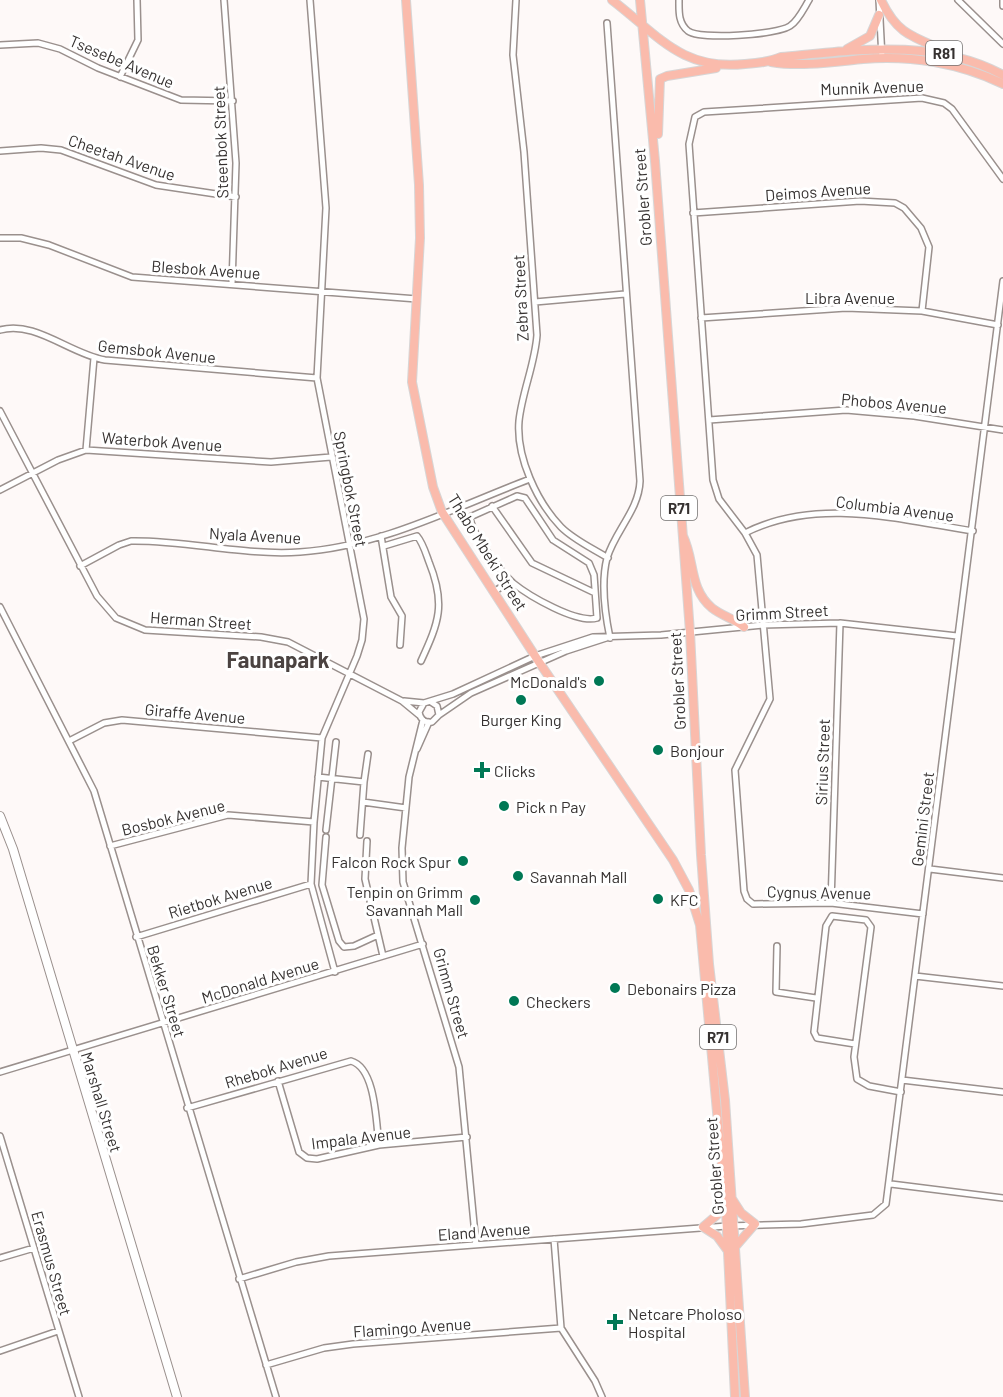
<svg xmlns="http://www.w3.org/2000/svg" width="1003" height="1397" font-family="Barlow,sans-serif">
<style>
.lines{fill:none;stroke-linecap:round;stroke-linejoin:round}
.street-casing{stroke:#9a908d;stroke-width:8}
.secondary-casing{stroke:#9a908d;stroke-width:10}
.primary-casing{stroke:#d7d6d6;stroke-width:10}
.street{stroke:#fff;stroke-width:5}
.secondary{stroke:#fff;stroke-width:8}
.primary{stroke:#fabbac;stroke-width:8}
.poi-dot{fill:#007855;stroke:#fff;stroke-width:2}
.labels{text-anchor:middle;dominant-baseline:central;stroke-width:6;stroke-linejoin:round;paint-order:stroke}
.shield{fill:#fff;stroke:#72706f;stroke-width:1.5}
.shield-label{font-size:15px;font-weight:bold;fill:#363231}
.street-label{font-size:16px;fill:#363231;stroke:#fff}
.poi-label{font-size:16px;fill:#363231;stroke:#fff;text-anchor:start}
.district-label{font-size:22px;font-weight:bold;fill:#4b4341;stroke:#fff}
</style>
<rect width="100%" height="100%" fill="#fef9f8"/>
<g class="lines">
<g class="street-casing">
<path id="street" d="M224 0 236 163 232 284
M310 0 326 208 317 378 364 619 362 640 357 656 322 738 314 822 311 884 335 972
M516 0 513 55 524 152 537 335C535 364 522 392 519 421 516 457 537 502 561 527 574 540 592 548 608 558
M679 0C679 11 678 23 688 31 700 40 776 35 790 26 798 21 804 8 809 0
M879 0 882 58
M958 0 1003 44
M1003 0V6
M607 23 640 481C639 510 615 531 607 558 601 582 605 614 610 638
M0 45 38 43 60 49 98 68 181 100 233 101
M120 77 138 40 137 0
M0 151 41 148 61 150 156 185 236 197
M693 213 860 201 895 203 904 208 921 228 929 247 922 311
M0 238H21L49 245 132 277 417 299
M535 302 625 294
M701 318 846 308 922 311 998 325
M0 330C35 320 70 354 105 360L317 378
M0 411 97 596 116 618 145 630 261 637 288 642 402 701 419 715
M709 420 846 410 914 416 1003 430
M86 450 94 358
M0 490 58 460 86 450 271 462 331 457
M517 496 525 498 553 540 589 563 594 575 597 618C577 624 529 596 513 583 501 572 471 533 470 517Z
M492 506 532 563 595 593
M745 533C816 497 897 519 973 531
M381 536 391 597 402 616 400 645
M384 546 417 536C423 543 426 554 429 562 446 604 439 622 421 661
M80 566 119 545 131 541C187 540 244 556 300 552 380 547 456 507 530 479
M495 591 511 581
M0 607 94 791 276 1397
M404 701 424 703
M431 702 437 706 439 715 432 722C425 723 420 719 419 712L424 703 453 694 535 656 593 637 661 635 763 625 840 623 957 636
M439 715 471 693 566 651 606 638
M423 720 409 777 402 848 403 882 459 1067 476 1245
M69 741 104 723 122 720 322 738
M417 749 429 722
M318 777 364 782 368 754
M363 802 406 808
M326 830 336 742
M360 835 364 782
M326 837 322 885 339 941 344 947 354 946 378 935
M367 841 365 879 383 956
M110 846 228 815 314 822
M930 869 1003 878
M831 903 840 623
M923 914 831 903 753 904 747 899 744 891 735 770 770 699 757 555 745 533 719 499 713 480 689 144 695 117 704 112 922 98 944 103 952 109 1003 179
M136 937 311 884
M777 946 776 992 816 998
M915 976 1003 986
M855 1044 817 1038 814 1032 826 926 832 916 866 920 871 927 854 1057 857 1079 869 1086 901 1092
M0 1072 423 944
M902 1080 1003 1092
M278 1081 299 1152 307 1158 317 1159 379 1145 467 1137
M187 1108 351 1061C376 1068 376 1123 379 1145
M0 1136 79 1397
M891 1184 1003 1198
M554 1239 561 1328 595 1381 602 1397
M0 1258 34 1248
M239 1279 296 1262 329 1256 727 1226 801 1224 873 1215 886 1204 1003 281
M0 1351 58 1331
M266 1365 324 1348 353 1344 561 1328"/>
</g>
<g class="secondary-casing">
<path id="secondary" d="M0 816 13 849 177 1397"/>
</g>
<g class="primary-casing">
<path id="primary" d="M406 0 419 185 420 238 412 382 433 487 442 512 539 662 673 860 689 890 700 925 726 1211 735 1397
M612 0C659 36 682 71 745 64 758 63 770 62 781 57 857 50 933 38 1003 75
M640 0 655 161 690 632 701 855 709 964 725 1100 745 1397
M881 0C896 32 910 36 941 49
M847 49 870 36 879 15
M771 62C800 67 833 62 863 59 910 55 960 63 1003 84
M658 134 660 79 667 76 716 68
M683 536C695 561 689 589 712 608 722 616 735 619 744 627
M732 1199 741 1213 755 1224 735 1247
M725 1200 717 1215 703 1227 717 1236 728 1251"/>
</g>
<use href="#street" class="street"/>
<use href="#secondary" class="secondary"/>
<use href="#primary" class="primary"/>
</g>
<g class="poi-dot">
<circle cx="599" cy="681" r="6"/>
<circle cx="521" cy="700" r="6"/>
<circle cx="658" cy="750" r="6"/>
<path d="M479 761h6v6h6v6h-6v6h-6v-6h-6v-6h6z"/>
<circle cx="504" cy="806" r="6"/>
<circle cx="463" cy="861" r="6"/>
<circle cx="518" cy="876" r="6"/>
<circle cx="658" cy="899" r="6"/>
<circle cx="475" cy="900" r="6"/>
<circle cx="615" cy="988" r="6"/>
<circle cx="514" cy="1001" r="6"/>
<path d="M612 1313h6v6h6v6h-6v6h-6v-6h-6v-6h6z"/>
</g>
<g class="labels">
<g class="shield">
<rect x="926" y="41" width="36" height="24" rx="4.5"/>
<rect x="661" y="496" width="36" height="24" rx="4.5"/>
<rect x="700" y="1025" width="36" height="24" rx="4.5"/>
</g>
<g class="shield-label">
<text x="944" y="53">R81</text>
<text x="679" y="508">R71</text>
<text x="718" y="1037">R71</text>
</g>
<g class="street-label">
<text transform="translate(122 61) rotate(23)">Tsesebe Avenue</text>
<text transform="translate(872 87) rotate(-2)">Munnik Avenue</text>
<text transform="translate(220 142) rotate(-92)">Steenbok Street</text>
<text transform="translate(122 157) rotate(19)">Cheetah Avenue</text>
<text transform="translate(818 191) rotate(-4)">Deimos Avenue</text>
<text transform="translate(642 197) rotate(-94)">Grobler Street</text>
<text transform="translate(206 269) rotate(4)">Blesbok Avenue</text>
<text x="850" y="297">Libra Avenue</text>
<text transform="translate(520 298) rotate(-93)">Zebra Street</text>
<text transform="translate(157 351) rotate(6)">Gemsbok Avenue</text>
<text transform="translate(894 403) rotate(5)">Phobos Avenue</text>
<text transform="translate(162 441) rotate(4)">Waterbok Avenue</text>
<text transform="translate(351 489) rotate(79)">Springbok Street</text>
<text transform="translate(895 508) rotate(7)">Columbia Avenue</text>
<text transform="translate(255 535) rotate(3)">Nyala Avenue</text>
<text transform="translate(488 552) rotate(58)">Thabo Mbeki Street</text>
<text transform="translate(782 612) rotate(-3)">Grimm Street</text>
<text transform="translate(201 620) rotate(4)">Herman Street</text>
<text transform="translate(677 681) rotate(-93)">Grobler Street</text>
<text transform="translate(195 713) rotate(5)">Giraffe Avenue</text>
<text transform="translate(822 762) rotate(-88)">Sirius Street</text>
<text transform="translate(173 817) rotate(-14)">Bosbok Avenue</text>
<text transform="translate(922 819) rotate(-83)">Gemini Street</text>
<text transform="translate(819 892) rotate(1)">Cygnus Avenue</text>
<text transform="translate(220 897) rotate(-17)">Rietbok Avenue</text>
<text transform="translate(260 980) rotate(-17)">McDonald Avenue</text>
<text transform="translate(167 991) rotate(73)">Bekker Street</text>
<text transform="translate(452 993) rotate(74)">Grimm Street</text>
<text transform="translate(276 1067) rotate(-17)">Rhebok Avenue</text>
<text transform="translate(102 1102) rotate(73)">Marshall Street</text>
<text transform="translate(361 1137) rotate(-7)">Impala Avenue</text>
<text transform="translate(714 1166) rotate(-94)">Grobler Street</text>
<text transform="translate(484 1231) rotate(-4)">Eland Avenue</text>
<text transform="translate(52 1263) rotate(74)">Erasmus Street</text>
<text transform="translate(412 1327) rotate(-4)">Flamingo Avenue</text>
</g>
<g class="poi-label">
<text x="587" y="681" text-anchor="end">McDonald's</text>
<text x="521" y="719" text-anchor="middle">Burger King</text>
<text x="670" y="750">Bonjour</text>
<text x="494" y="770">Clicks</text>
<text x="516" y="806">Pick n Pay</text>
<text x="451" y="861" text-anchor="end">Falcon Rock Spur</text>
<text x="530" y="876">Savannah Mall</text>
<text x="463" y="891" text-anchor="end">Tenpin on Grimm<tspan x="463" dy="18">Savannah Mall</tspan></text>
<text x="670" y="899">KFC</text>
<text x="627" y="988">Debonairs Pizza</text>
<text x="526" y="1001">Checkers</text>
<text x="628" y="1313">Netcare Pholoso<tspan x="628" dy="18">Hospital</tspan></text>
</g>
<g class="district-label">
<text x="278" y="659">Faunapark</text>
</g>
</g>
</svg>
